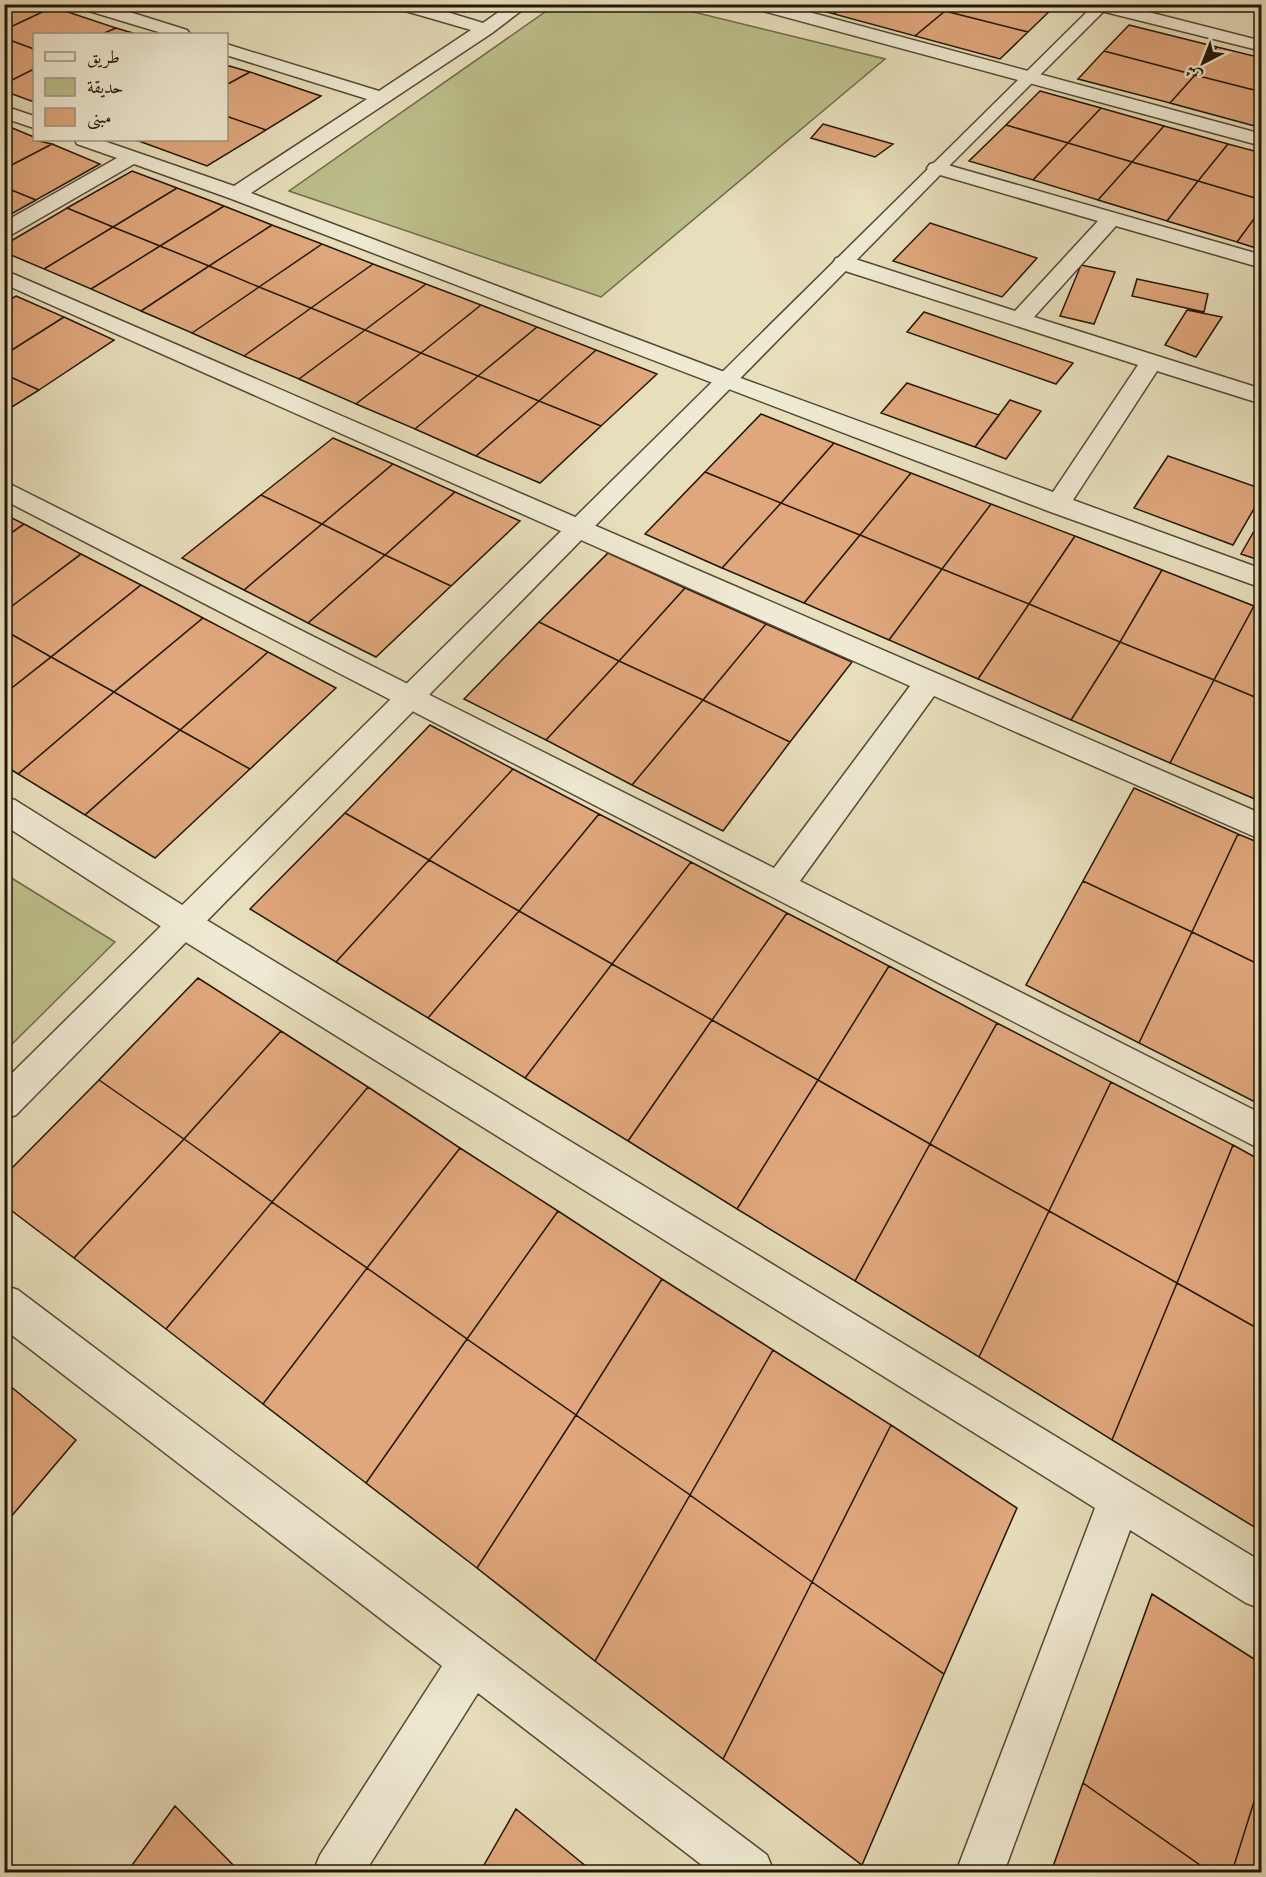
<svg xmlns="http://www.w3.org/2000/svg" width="1266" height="1877" font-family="'Libre Bodoni',Amiri,serif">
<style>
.green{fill:#bcbf8b;stroke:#706b49;stroke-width:1.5}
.building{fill:#e0a77c;stroke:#231707;stroke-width:1.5}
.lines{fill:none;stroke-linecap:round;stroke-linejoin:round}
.lane-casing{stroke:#544934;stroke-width:3}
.street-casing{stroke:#544934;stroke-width:3}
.lane{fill:#efead3;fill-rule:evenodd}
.street{fill:#efead3;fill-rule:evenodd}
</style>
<rect width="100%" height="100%" fill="#e7debb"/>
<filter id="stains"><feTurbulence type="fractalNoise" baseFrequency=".00333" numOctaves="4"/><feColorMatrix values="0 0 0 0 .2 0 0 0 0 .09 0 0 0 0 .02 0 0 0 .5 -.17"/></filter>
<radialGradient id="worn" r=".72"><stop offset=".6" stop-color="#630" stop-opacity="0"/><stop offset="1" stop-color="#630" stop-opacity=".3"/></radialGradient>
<path class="green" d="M555 5H665L885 59 601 297 289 191Z
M5 874 115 942 5 1051H4Z"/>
<path class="building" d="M4 4H46L53 7 4 30Z
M438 4H478L464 12Z
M797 4H847L834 14Z
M847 4H920L945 11 915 36 834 14Z
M920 4H952L945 11Z
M952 4H1043L1054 7 1028 32 945 11Z
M53 7 116 28 102 34H34V49L4 38V30Z
M945 11 1028 32 1000 59 915 36Z
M1129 25 1217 47 1195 75 1104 51Z
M116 28 136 34H102Z
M4 38 34 49V69L4 84Z
M1217 47 1262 58V92L1195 75Z
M1104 51 1195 75 1170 103 1078 79Z
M226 65 250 72 226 85Z
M34 69V102L4 91V84Z
M250 72 321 96 266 130 226 116V85Z
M1195 75 1262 92V128L1170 103Z
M1040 91 1101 108 1068 143 1006 125Z
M1101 108 1164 126 1132 162 1068 143Z
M226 116 266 130 207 166 136 140H226Z
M823 124 893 144 875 157 811 138Z
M5 125 34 137V140L52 144 4 169Z
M1006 125 1068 143 1033 180 969 161Z
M1164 126 1228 144 1198 181 1132 162Z
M1068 143 1132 162 1098 200 1033 180Z
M52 144 100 164 36 200 4 187V169Z
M1228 144 1262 153V200L1198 181Z
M1132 162 1198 181 1167 221 1098 200Z
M132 171 177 188 113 227 67 208Z
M1198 181 1262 200V208L1237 242 1167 221Z
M4 187 36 200 4 218Z
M177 188 224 206 160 246 113 227Z
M224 206 272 225 209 266 160 246Z
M67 208 113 227 44 269 4 252V245Z
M1262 208V250L1237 242Z
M930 223 1037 258 1002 297 893 261Z
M272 225 322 244 259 287 209 266Z
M113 227 160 246 91 289 44 269Z
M322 244 373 264 311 308 259 287Z
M160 246 209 266 141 311 91 289Z
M373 264 426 284 365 330 311 308Z
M1081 265 1115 272 1094 324 1060 316Z
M209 266 259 287 192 333 141 311Z
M1137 279 1208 294 1204 312 1132 296Z
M426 284 481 305 421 353 365 330Z
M259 287 311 308 244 356 192 333Z
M16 296 64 317 4 355V303Z
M481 305 537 327 478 376 421 353Z
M311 308 365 330 299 379 244 356Z
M1187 310 1222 317 1196 357 1165 345Z
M924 312 1073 363 1056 384 907 332Z
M64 317 114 340 39 390 4 374V355Z
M537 327 596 350 539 401 478 376Z
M365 330 421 353 356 404 299 379Z
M596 350 657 374 601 426 539 401Z
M421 353 478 376 415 429 356 404Z
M4 374 39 390 4 412Z
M478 376 539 401 476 456 415 429Z
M907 383 999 415 975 447 881 413Z
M1010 400 1041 411 1006 459 975 447Z
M539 401 601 426 540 483 476 456Z
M761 414 834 443 781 503 705 472Z
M333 438 393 464 322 524 261 495Z
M834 443 911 473 860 535 781 503Z
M1168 456 1262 489V495L1233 545 1134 508Z
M393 464 455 492 385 555 322 524Z
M705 472 781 503 722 568 645 534Z
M911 473 991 504 942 569 860 535Z
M455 492 520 521 451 586 385 555Z
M261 495 322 524 244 590 182 558Z
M781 503 860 535 804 603 722 568Z
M991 504 1075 536 1029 604 942 569Z
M4 514 24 524 4 538Z
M1262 517V561L1241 554Z
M24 524 81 554 4 612V538Z
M322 524 385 555 308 623 244 590Z
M860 535 942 569 889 640 804 603Z
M1075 536 1162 570 1120 642 1029 604Z
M608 553 685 588 619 661 539 622Z
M81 554 141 585 51 657 4 630V612Z
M385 555 451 586 376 657 308 623Z
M942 569 1029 604 978 679 889 640Z
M1162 570 1254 606 1214 680 1120 642Z
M141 585 203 618 114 692 51 657Z
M685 588 766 624 703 700 619 661Z
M1029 604 1120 642 1071 720 978 679Z
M1254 606 1262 609V700L1214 680Z
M203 618 268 652 180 730 114 692Z
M539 622 619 661 546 740 464 699Z
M766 624 852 662 790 742 703 700Z
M4 630 51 657 4 694Z
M1120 642 1214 680 1170 763 1071 720Z
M268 652 336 688 250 769 180 730Z
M51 657 114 692 18 774 4 765V694Z
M619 661 703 700 632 785 546 740Z
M1214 680 1262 700V802L1170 763Z
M114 692 180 730 85 815 18 774Z
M703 700 790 742 723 831 632 785Z
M430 725 513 769 429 860 345 813Z
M180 730 250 769 155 858 85 815Z
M513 769 599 814 519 911 429 860Z
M1134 788 1238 834 1192 932 1083 881Z
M345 813 429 860 336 962 250 909Z
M599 814 691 862 612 964 519 911Z
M1238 834 1262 844V966L1192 932Z
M429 860 519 911 428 1018 336 962Z
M691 862 787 913 712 1020 612 964Z
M1083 881 1192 932 1139 1043 1026 985Z
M519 911 612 964 525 1078 428 1018Z
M787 913 889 966 818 1080 712 1020Z
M1192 932 1262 966V1098L1259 1104 1139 1043Z
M612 964 712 1020 628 1141 525 1078Z
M889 966 997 1023 930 1144 818 1080Z
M198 978 281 1031 184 1139 99 1080Z
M712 1020 818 1080 737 1209 628 1141Z
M997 1023 1111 1082 1049 1211 930 1144Z
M281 1031 368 1087 272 1202 184 1139Z
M99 1080 184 1139 74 1258 4 1205V1176Z
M818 1080 930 1144 855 1281 737 1209Z
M1111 1082 1233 1145 1177 1283 1049 1211Z
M368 1087 460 1148 367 1268 272 1202Z
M184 1139 272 1202 166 1329 74 1258Z
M930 1144 1049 1211 979 1357 855 1281Z
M1233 1145 1262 1161V1331L1177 1283Z
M460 1148 558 1211 467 1339 367 1268Z
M272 1202 367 1268 263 1404 166 1329Z
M558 1211 662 1279 576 1415 467 1339Z
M1049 1211 1177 1283 1112 1440 979 1357Z
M367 1268 467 1339 366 1483 263 1404Z
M662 1279 773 1350 690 1495 576 1415Z
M1177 1283 1262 1331V1513L1256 1528 1112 1440Z
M467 1339 576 1415 477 1568 366 1483Z
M773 1350 891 1425 812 1582 690 1495Z
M4 1381 76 1440 4 1525Z
M576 1415 690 1495 595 1661 477 1568Z
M891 1425 1017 1508 944 1674 812 1582Z
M690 1495 812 1582 723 1759 595 1661Z
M812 1582 944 1674 862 1865 723 1759Z
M1152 1594 1262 1664V1776L1232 1872H1210L1083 1783Z
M1262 1776V1872H1232Z
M1083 1783 1210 1872H1051Z
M175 1806 240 1872H127Z
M516 1809 593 1872H480Z"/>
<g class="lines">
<g class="lane-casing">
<path id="lane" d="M1095 4H1111L943 172 16 1115 4 1119V1081Z"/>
</g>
<g class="street-casing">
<path id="street" d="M77 4H104L187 30 190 34H165L79 8Z
M393 4H421L483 23 510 4H530L492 33 251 193 735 376 1053 492 1138 365 836 268 833 263 836 258 844 257 852 258 1015 311 1098 221 930 172 927 168 930 164 937 162 1262 255V268L1116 226 1034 317 1262 389V404L1157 371 1073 500 1262 569V588L1048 511 229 198 134 164 11 235 4 237V222L117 158 77 144 75 140H101L234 186 367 99 226 55V44L379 91 471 30 395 8Z
M750 4H779L1262 134V146L752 8Z
M1087 4H1117L1262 41V51L1089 8Z
M4 106 34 116V128L4 118Z
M4 270 1262 814V840L934 696 800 881 1262 1114V1150L4 500V481L774 868 910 686 4 284Z
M4 797 15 800 195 913 1262 1562V1609L1246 1603 1130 1530 1004 1872H956L1095 1508 171 933 4 825Z
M4 1285 18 1290 767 1855 774 1872H711L478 1693 365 1872H313L320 1855 442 1666 4 1329Z"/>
</g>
<use href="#lane" class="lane"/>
<use href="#street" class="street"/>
</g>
<rect width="1266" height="1877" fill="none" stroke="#e7debb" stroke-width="24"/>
<rect x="6" y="6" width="1254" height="1865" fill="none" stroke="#231707" stroke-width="3"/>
<rect x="12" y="12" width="1242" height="1853" fill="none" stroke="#231707" stroke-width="1.5"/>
<rect x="33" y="33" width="195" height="108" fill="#efead3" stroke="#9d9681" stroke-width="1.5"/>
<rect x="45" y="52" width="30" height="9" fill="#efead3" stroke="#9d9681" stroke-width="1.5"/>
<text x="87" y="63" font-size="18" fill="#231707">طريق</text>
<rect x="45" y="78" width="30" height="18" fill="#bcbf8b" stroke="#9d9681" stroke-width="1.5"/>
<text x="87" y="93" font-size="18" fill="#231707">حديقة</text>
<rect x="45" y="108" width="30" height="18" fill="#e0a77c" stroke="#9d9681" stroke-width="1.5"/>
<text x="87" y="123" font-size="18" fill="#231707">مبنى</text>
<g transform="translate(1203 63) rotate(222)" stroke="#efead3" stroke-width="4.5" paint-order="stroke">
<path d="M0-4.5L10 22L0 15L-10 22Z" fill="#231707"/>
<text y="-9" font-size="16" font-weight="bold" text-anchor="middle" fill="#231707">ش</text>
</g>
<rect width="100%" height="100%" filter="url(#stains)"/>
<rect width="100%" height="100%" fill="url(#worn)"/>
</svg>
